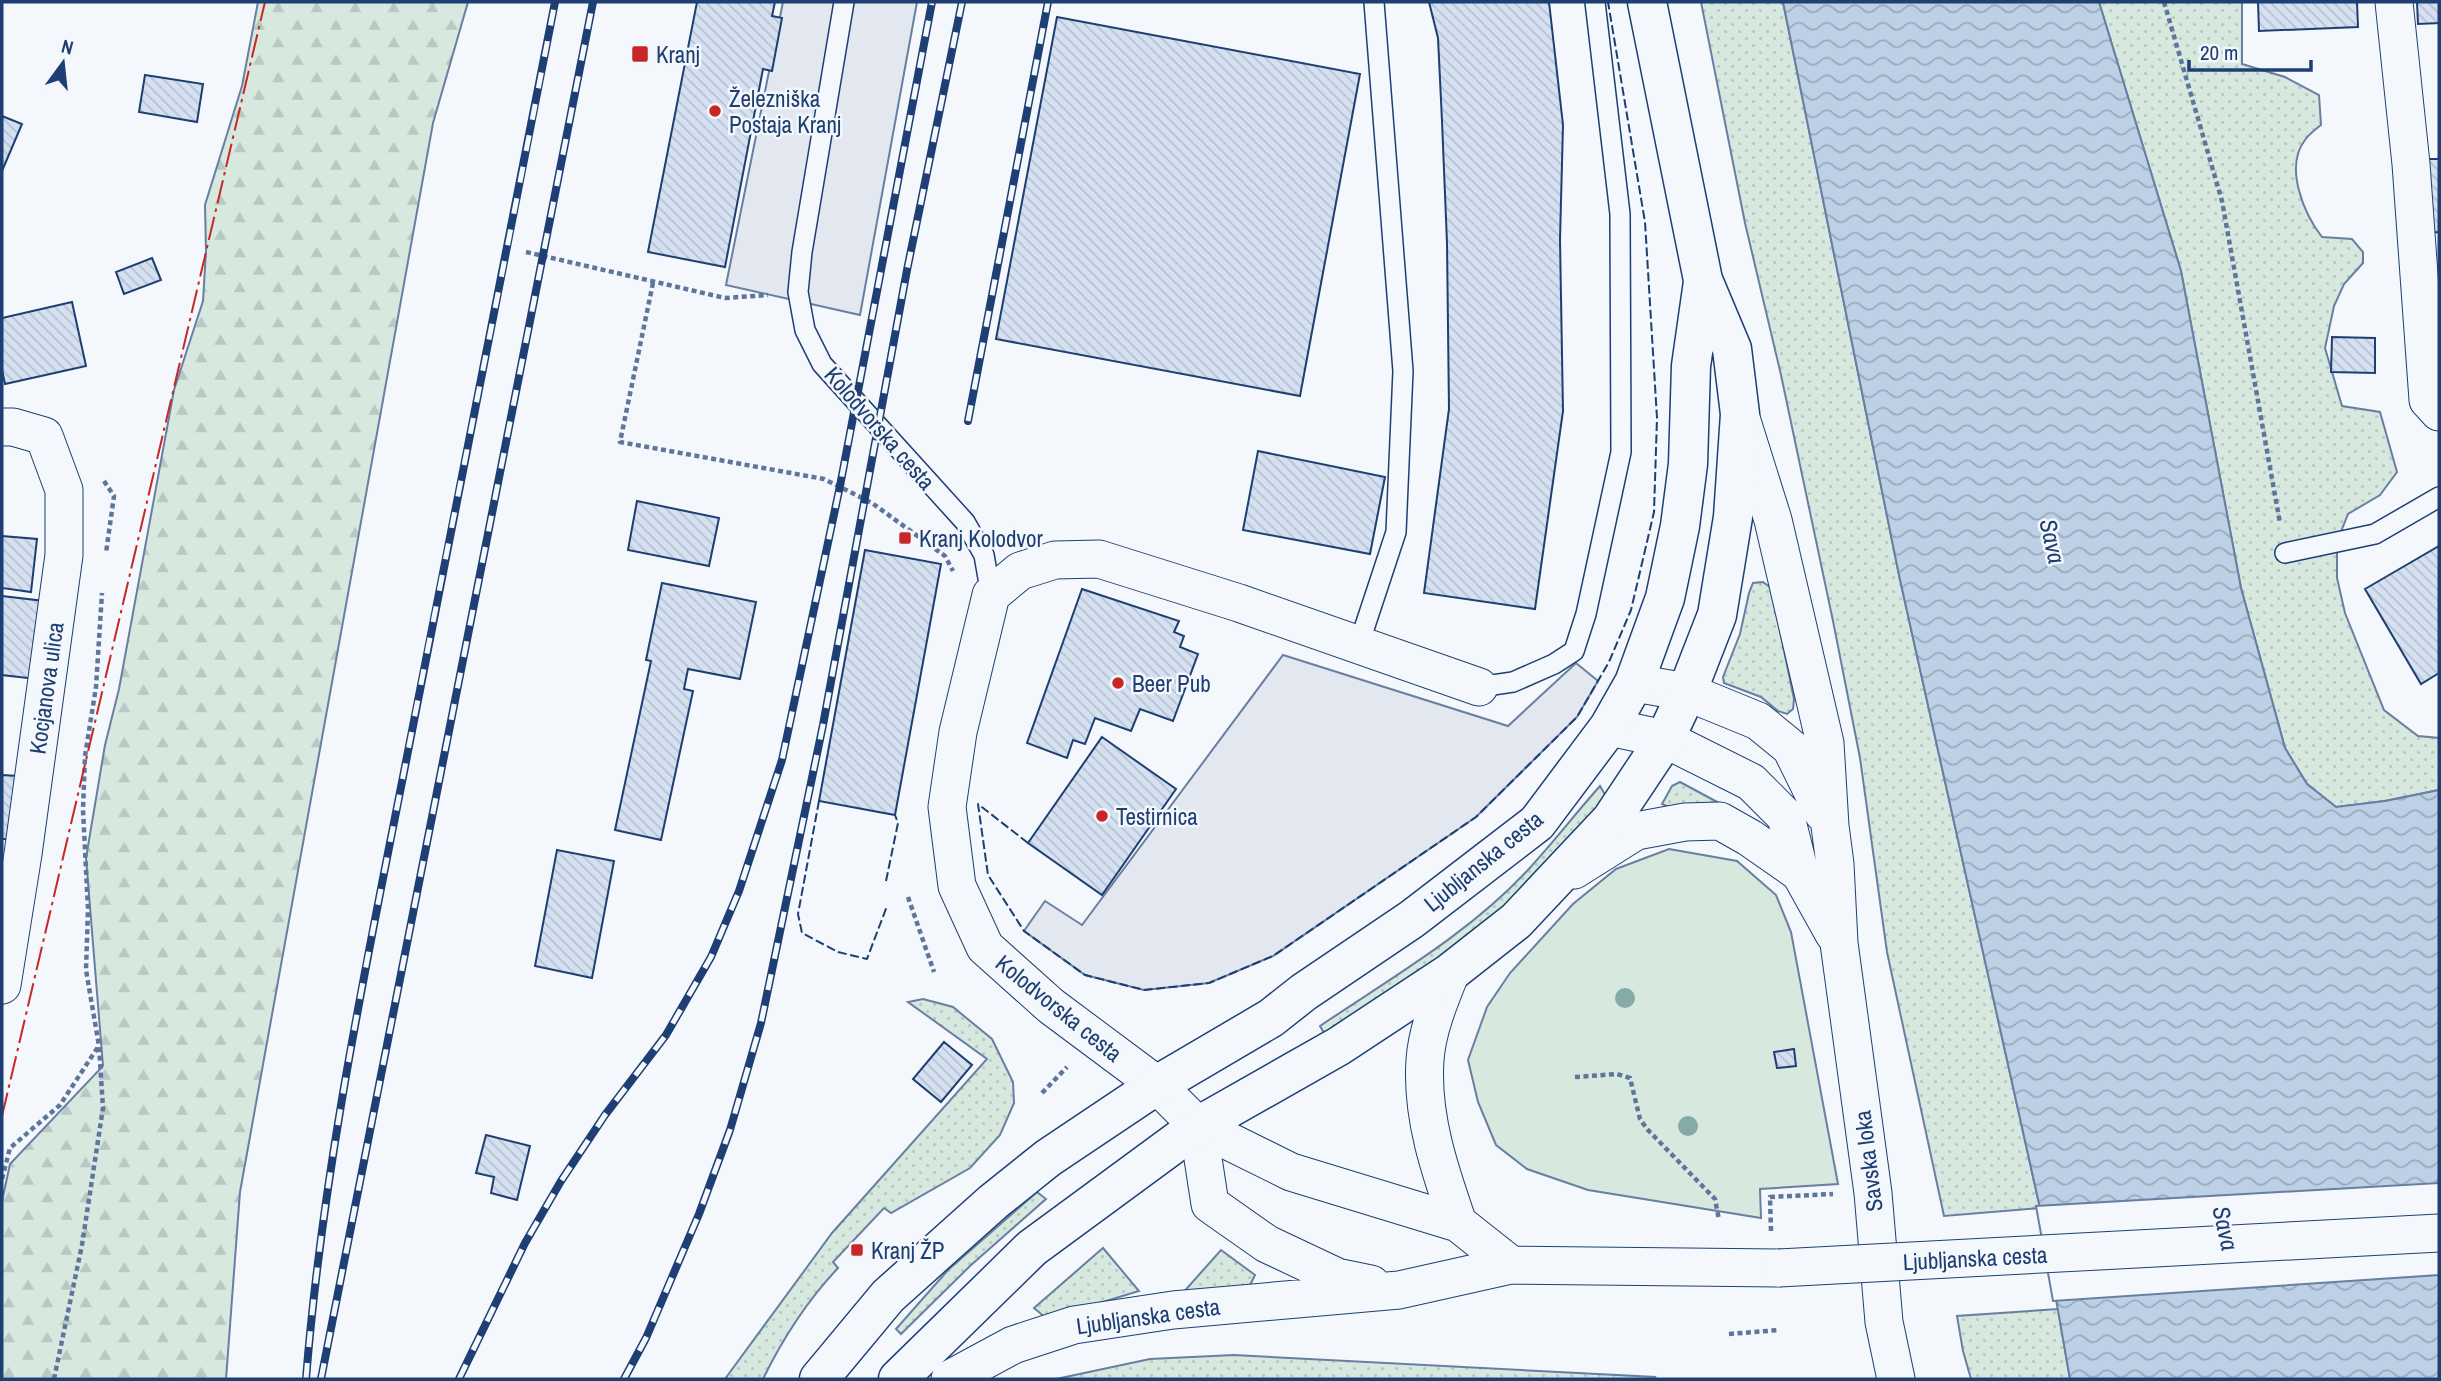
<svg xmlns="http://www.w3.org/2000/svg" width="2441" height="1381" font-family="'Archivo Narrow',sans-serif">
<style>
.grass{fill:url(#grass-dots);stroke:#687fa3;stroke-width:2}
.forest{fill:url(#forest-firs);stroke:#687fa3;stroke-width:2}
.green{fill:#d7e8df;stroke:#687fa3;stroke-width:2}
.parking{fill:#e3e8f0;stroke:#687fa3;stroke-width:2}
.water{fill:url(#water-waves);stroke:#687fa3;stroke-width:2}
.pier{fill:#f4f7fb;stroke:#687fa3;stroke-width:2}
.building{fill:url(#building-back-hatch);stroke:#1d3f73;stroke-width:2}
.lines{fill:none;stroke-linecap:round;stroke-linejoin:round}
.service-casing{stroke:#1d3f73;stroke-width:22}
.minor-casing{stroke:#1d3f73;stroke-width:39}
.primary-casing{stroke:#1d3f73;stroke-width:41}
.path{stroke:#5e769c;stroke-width:4.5;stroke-dasharray:5 3.5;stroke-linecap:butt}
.service{stroke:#f4f7fb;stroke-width:19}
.minor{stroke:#f4f7fb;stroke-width:37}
.primary{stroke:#f4f7fb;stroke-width:38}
.rail-casing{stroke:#1d3f73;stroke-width:8}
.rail{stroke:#f4f7fb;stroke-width:5;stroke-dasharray:16;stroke-linecap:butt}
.minor-bridge-casing{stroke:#1d3f73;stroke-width:39;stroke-linecap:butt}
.minor-bridge{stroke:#f4f7fb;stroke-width:37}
.fence{stroke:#1d3f73;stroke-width:2;stroke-dasharray:9 3.5;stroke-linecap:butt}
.power{stroke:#c62828;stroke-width:2;stroke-dasharray:24 5 3.5 5;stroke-linecap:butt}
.tree{fill:#86aba6}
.poi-dot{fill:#c62828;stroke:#f4f7fb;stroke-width:2.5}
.labels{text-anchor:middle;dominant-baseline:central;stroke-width:5;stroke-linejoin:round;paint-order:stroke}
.poi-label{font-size:23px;fill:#1d3f73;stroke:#f4f7fb;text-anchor:start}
.street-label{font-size:23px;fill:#1d3f73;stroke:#f4f7fb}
.water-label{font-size:24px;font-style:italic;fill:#1d3f73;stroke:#f4f7fb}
</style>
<defs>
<pattern id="grass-dots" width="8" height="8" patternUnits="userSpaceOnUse" patternTransform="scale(1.75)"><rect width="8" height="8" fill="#d7e8df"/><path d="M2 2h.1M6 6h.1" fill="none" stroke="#b8c8c3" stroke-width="1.8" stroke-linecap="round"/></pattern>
<pattern id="forest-firs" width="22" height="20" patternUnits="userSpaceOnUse" patternTransform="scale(1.75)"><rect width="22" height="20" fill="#d7e8df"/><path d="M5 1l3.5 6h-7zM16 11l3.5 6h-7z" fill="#b8c8c3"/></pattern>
<pattern id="water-waves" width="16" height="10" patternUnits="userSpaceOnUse" patternTransform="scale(1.75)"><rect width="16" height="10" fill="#bed0e5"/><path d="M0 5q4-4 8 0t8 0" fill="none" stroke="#9aaabe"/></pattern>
<pattern id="building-back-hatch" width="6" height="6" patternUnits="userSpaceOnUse" patternTransform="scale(1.75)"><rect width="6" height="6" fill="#d5e0f0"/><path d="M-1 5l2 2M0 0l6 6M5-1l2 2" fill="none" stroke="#b6c1d1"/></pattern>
</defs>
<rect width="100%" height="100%" fill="#f4f7fb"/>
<path class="grass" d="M1701 2H1783L1899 575 2040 1208 1944 1216 1887 952 1860 758 1833 621 1781 375 1745 223Z
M2099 2H2242V64L2285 77 2319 95 2321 125C2316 129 2309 134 2305 140 2284 167 2304 214 2322 237L2352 239 2363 252V263L2344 284 2334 306 2325 348 2342 406 2380 412 2397 472 2380 495 2348 514 2337 542V578L2345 613 2384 710 2418 736 2439 738V790L2385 801 2336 807 2307 784 2285 748 2241 588 2181 271Z
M1763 582 1771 588 1794 699 1793 709 1787 714 1778 711 1761 697 1724 683 1723 677 1740 634 1749 593 1753 583Z
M1680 782 1747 818 1678 811 1662 804 1672 786Z
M1600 786 1607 798 1484 929 1324 1033 1320 1026C1391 978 1468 934 1526 872 1552 844 1575 814 1600 786Z
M923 999 953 1007 992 1039 1013 1082 1014 1103 1000 1135 970 1168 891 1213 884 1208 833 1262 838 1268C806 1302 783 1338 763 1379H725L832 1233 987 1059 908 1002Z
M1037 1192 1046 1199 970 1266 901 1334 896 1329 948 1270Z
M1103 1248 1139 1291 1047 1319 1034 1308Z
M1221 1250 1255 1275 1248 1289 1181 1295Z
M2058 1309 2070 1379H1971L1963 1351 1957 1316Z
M1234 1355 1655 1377 1654 1379H1056L1150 1359Z"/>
<path class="forest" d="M258 2H468L433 123 240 1192 226 1379H2V1201L10 1164 103 1066 86 858 105 745 119 689 174 390 203 301 206 251 205 205 242 86Z"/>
<path class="green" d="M1669 849 1737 861 1776 895 1791 932 1838 1184 1760 1189 1761 1218 1588 1190 1527 1169 1496 1145 1478 1102 1468 1060 1487 1007 1510 973 1573 904 1616 869Z"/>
<path class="parking" d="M783 2H917L860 315 726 285Z
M1283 655 1508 726 1576 663 1598 681 1577 717 1476 817 1273 956 1209 983 1144 990 1085 975 1024 931 1045 901 1082 925Z"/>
<path class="water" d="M1783 2H2099L2181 271 2241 588 2285 748 2307 784 2336 807 2385 801 2439 790V1379H2070L2040 1208 1899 575Z"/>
<path class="pier" d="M2439 1183V1275L2053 1301 2036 1206Z"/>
<path class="building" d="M697 2H775L772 16 782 18 772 71 763 69 725 267 648 252Z
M1429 2H1549L1563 125 1560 240 1563 411 1535 609 1424 593 1449 409 1447 243 1442 121 1438 38Z
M2258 2H2357L2358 27 2259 31Z
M2417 2H2439V23L2418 24Z
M1057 17 1360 74 1300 396 996 339Z
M145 75 203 84 197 122 139 112Z
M2 116 22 124 2 171Z
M2423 159H2439V232L2426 233Z
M152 258 161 280 124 294 116 272Z
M72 302 86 366 5 384 2 370V318Z
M2332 337 2375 338V373L2331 372Z
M1258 451 1385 477 1370 554 1243 530Z
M637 501 719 518 709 566 628 550Z
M2 536 37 539 31 592 2 588Z
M2439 546V673L2421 684 2365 589Z
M865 550 941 564 895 815 819 801Z
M662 583 756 602 740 679 688 669 684 689 693 691 661 840 615 830 651 661 646 660Z
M1082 589 1179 621 1174 632 1184 636 1180 647 1198 654 1173 721 1140 709 1131 731 1095 718 1085 744 1073 740 1067 758 1027 743Z
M2 596 44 601 36 679 2 675Z
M1102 737 1176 789 1102 895 1028 843Z
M2 775 18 776 14 839H2Z
M557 850 614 861 592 978 535 966Z
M944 1042 972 1065 941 1102 913 1079Z
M1794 1049 1796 1066 1777 1068 1774 1052Z
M486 1135 530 1146 517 1200 491 1193 494 1177 476 1173Z"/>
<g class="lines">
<g class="service-casing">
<path id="service" d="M844 2 802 252 798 292 805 330 822 364 965 522 984 555 991 595
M2285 553 2375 534 2439 497
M1358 647 1396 532 1403 371 1374 2
M1479 687 1513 682 1554 664 1574 651 1586 614 1621 452 1620 214 1595 2"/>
</g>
<g class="minor-casing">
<path id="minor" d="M2394 2 2411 164 2428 400 2439 412
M1741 418 1773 520 1825 743 1830 826 1835 864 1839 943 1873 1193 1884 1322 1896 1379
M2 427H13L44 436 64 490V555L23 854 2 985
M1634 683 1687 692 1758 721 1791 748 1823 813
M1479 687 1239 603 1099 559 1055 560 1020 571 991 595 958 732 947 807 957 886 985 947 1051 1006 1157 1085 1198 1126 1291 1172 1458 1223 1511 1265
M1609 727 1665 739 1751 782 1786 817 1800 873
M1574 870 1636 831 1685 822 1720 821 1750 838 1800 873 1834 934
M1451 972C1440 999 1427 1030 1425 1060 1421 1116 1440 1171 1458 1223
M1198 1126 1210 1204 1267 1244 1337 1277 1371 1284
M950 1379 1013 1345 1074 1325 1173 1310 1399 1290 1511 1265 1779 1268"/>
</g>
<g class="primary-casing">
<path id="primary" d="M819 1379 888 1296 993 1202 1048 1158 1157 1085 1271 1018 1304 992 1412 919 1537 823 1609 727 1634 683 1665 598 1680 526 1688 464 1691 366 1703 282
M898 1379 1032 1248 1198 1126 1339 1046 1451 972 1516 921 1611 820 1665 739 1687 692 1717 615 1733 517 1740 414 1732 349 1703 280 1647 2"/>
</g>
<path class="path" d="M2164 2 2222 201 2280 523
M526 252 725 298 768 295
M653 283 620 442 824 479 872 503 945 556 953 571
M104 481 114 496 106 553
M908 897 934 972
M1575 1077 1617 1074 1630 1078 1640 1119 1647 1129 1715 1199 1719 1220
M1042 1093 1067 1067
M2 1179 10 1148 60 1105 98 1047
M1771 1231 1770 1197 1833 1194
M1729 1334 1779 1330
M54 1379 82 1245 103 1108 99 1046 86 970 88 909 83 810 85 756 96 687 102 593"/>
<use href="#service" class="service"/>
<use href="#minor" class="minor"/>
<use href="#primary" class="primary"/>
<g class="rail-casing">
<path id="rail" d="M968 421 1048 2
M306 1379C322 1178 363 980 402 782 452 522 505 262 555 2
M321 1379 593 2
M459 1379 525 1243 561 1181 605 1115 666 1035 711 957 739 891 782 760 840 486 932 2
M624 1379 646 1338 699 1214 730 1130 761 1023 823 725 907 270 962 2"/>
</g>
<use href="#rail" class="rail"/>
<g class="minor-bridge-casing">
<path id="minor-bridge" d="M1779 1268 2439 1233"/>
</g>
<use href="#minor-bridge" class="minor-bridge"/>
<path class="fence" d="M819 801 798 914 802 933 838 952 867 959 887 906
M1028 843 978 804 988 875 1024 931 1085 975 1144 990 1209 983 1273 956 1476 817 1577 717 1609 662 1631 610 1654 512 1657 418 1645 222 1608 2
M886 881 898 823 895 815"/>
<path class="power" d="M2 1116 265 2"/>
</g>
<g class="tree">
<circle cx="1625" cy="998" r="10"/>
<circle cx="1688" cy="1126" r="10"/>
</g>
<g class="poi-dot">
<rect x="631" y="45" width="18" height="18" rx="3.5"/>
<circle cx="715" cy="111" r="7"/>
<rect x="898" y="531" width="14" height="14" rx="3.5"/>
<circle cx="1118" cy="683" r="7"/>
<circle cx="1102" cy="816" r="7"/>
<rect x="850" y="1243" width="14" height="14" rx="3.5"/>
</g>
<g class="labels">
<g class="poi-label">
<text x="656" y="54">Kranj</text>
<text x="729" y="98">Železniška<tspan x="729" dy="26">Postaja Kranj</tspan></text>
<text x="919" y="538">Kranj Kolodvor</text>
<text x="1132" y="683">Beer Pub</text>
<text x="1116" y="816">Testirnica</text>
<text x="871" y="1250">Kranj ŽP</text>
</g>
<g class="street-label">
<text transform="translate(880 428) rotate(49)">Kolodvorska cesta</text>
<text transform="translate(46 688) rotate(-82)">Kocjanova ulica</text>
<text transform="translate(1483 861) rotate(-39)">Ljubljanska cesta</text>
<text transform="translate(1059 1008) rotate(39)">Kolodvorska cesta</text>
<text transform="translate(1868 1161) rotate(-97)">Savska loka</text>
<text transform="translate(1975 1258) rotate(-3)">Ljubljanska cesta</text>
<text transform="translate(1148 1316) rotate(-8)">Ljubljanska cesta</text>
</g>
<g class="water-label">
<text transform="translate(2053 541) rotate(77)">Sava</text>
<text transform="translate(2226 1228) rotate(77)">Sava</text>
</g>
</g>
<rect width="2441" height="1381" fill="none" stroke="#1d3f73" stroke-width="7"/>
<g transform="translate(63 63) rotate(15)" stroke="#f4f7fb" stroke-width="5" paint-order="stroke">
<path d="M0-5L12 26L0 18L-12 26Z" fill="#1d3f73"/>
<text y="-10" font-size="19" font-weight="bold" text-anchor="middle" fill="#1d3f73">N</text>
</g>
<path d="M2189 60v10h122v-10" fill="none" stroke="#1d3f73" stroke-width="3.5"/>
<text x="2200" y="60" font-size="21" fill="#1d3f73" stroke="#f4f7fb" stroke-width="5" paint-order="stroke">20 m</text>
</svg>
